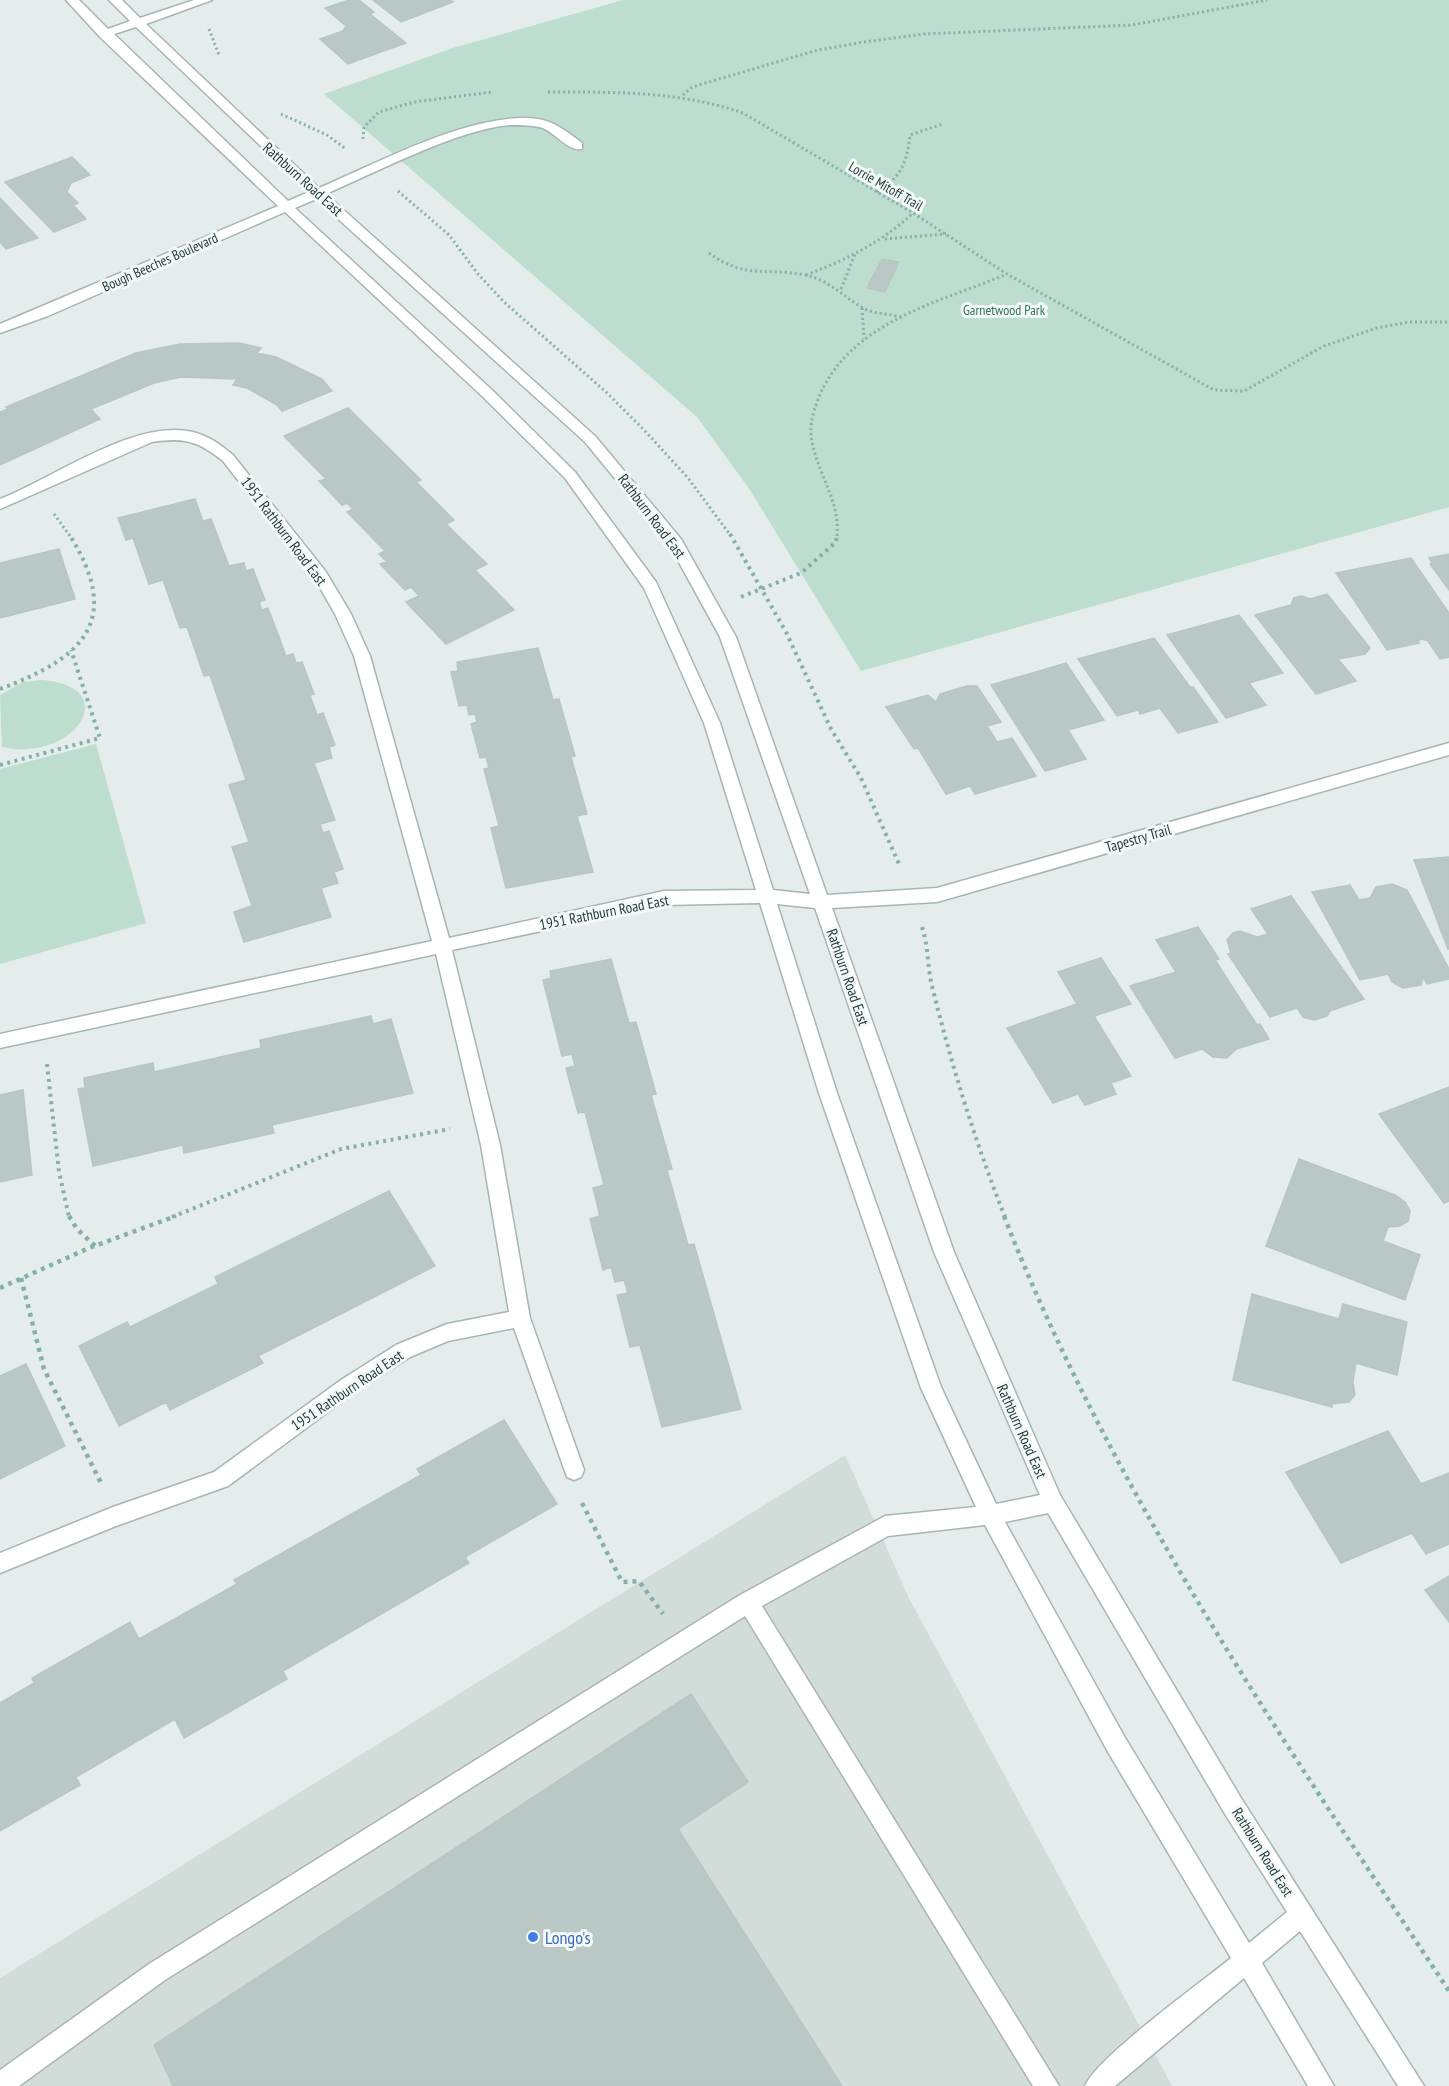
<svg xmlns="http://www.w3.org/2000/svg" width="1449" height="2086" font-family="'PT Sans Narrow',sans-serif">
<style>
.built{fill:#d2ddda}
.green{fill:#bdddce}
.building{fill:#b9c8c5;stroke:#b6c6c4;stroke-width:1.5}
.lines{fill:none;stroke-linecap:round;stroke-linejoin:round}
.minor-casing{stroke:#a7b5b3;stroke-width:3}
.path-far2{stroke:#85afad;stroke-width:3;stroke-dasharray:2 3;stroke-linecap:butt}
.path-far1{stroke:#85afad;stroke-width:4;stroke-dasharray:3 4.5;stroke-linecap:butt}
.path{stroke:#85afad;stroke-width:4.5;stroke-dasharray:4 5;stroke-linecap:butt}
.minor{fill:#fff;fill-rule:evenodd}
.shop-dot{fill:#3f7fe0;stroke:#f4f9f8;stroke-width:2}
.labels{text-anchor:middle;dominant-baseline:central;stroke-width:6;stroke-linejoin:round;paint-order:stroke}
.far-street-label{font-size:14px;fill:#243e3d;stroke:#f4f9f8}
.far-park-label{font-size:14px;fill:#2f745b;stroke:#f4f9f8}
.street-label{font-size:15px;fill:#243e3d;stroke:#f4f9f8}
.near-shop-label{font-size:18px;fill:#366cbe;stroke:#f4f9f8;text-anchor:start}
</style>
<rect width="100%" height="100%" fill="#e4edeb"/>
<path class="built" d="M845 1455 909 1598 1172 2086H0V1978Z"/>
<path class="green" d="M623 0H1449V507L861 671 750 490 697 417 324 94 453 48Z
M42 680C126 687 73 764 2 747L0 695 23 682Z
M96 744 146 923 0 964V769Z"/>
<path class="building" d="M349 0H359L374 12 370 14 406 43 348 64 320 39 343 31 346 26 325 8Z
M373 0H451L453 2 401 22Z
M72 157 90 175 71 183 67 192 78 203 73 205 86 219 54 232 5 182Z
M0 198 38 238 6 249 0 242Z
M882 259 899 262 885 292 867 288Z
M239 343 261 348 257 353 276 357 322 379 332 391 282 411 277 405 247 388 233 385 237 379 181 377 154 383 91 409 100 419 0 465V412L8 409 6 407 136 353 180 344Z
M348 408 421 480 416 482 454 520 446 524 487 564 475 570 514 610 446 644 406 602 419 596 411 587 405 590 380 564 387 562 379 554 385 551 347 512 353 509 347 503 342 505 319 481 326 479 284 436Z
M195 499 203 521 211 519 229 566 244 563 246 571 253 569 265 600 259 602 262 610 268 608 286 656 293 654 296 663 302 662 314 694 310 695 317 715 323 713 335 745 329 747 332 758 314 763 335 820 320 824 323 833 329 831 343 869 334 872 338 883 321 888 331 917 244 942 234 912 252 906 232 847 249 842 229 785 246 780 210 675 204 676 187 627 180 628 163 580 149 584 133 538 126 540 118 518Z
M59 549 75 599 0 618V563Z
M1449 554V590L1430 564 1432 563 1429 558Z
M1411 558 1449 613V657L1440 659 1428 641 1422 639 1417 641 1419 643 1387 650 1336 573Z
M1327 594 1370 648 1365 654 1338 659 1356 681 1316 694 1255 615 1291 605 1294 598 1302 596 1310 599Z
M1239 615 1283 673 1249 683 1266 705 1226 718 1167 635Z
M1154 638 1190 687H1193L1218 722 1178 733 1160 708 1140 714 1138 710 1117 716 1078 659Z
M538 648 553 700 559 699 575 756 571 757 587 814 577 816 593 872 506 888 491 828 499 826 484 769 489 768 486 757 480 758 471 724 477 722 475 714 469 715 467 705 459 706 451 672 458 671 457 662Z
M1066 663 1104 720 1068 730 1086 759 1045 771 991 685Z
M967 686H977L1001 722 987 726 997 742 1012 738 1036 776 975 794 970 786 946 794 918 748 914 749 886 707 928 695 936 702 940 694Z
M1449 857V949H1448L1414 860Z
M1392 884 1407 890 1449 969V979L1427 984 1423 977 1421 985 1403 988 1392 982 1388 974 1360 980 1312 892 1350 885 1359 900 1370 898 1376 887Z
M1291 896 1364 999 1330 1011 1327 1016 1314 1020 1303 1017 1297 1008 1270 1017 1228 954 1231 953 1227 940 1233 933 1240 931 1257 937 1268 934 1251 909Z
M1198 927 1219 959 1215 960 1257 1025 1260 1024 1269 1039 1236 1049 1227 1058 1213 1057 1202 1049 1175 1058 1130 986 1176 972 1156 940Z
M1101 958 1131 1004 1094 1016 1131 1076 1111 1083 1116 1094 1085 1105 1078 1094 1053 1103 1007 1028 1077 1004 1058 972Z
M611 959 629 1023 636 1022 656 1094 651 1095 672 1169 667 1170 688 1245 694 1244 741 1409 662 1427 640 1345 630 1347 617 1295 628 1293 624 1280 615 1282 611 1267 603 1270 590 1219 600 1216 593 1188 604 1185 585 1112 578 1113 566 1068 575 1066 572 1054 562 1056 543 980 551 978 550 971Z
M371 1016 373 1024 391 1019 413 1093 272 1125 274 1133 184 1153 183 1145 93 1166 78 1089 85 1088 84 1078 153 1063 154 1072 261 1048 260 1040Z
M1449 1087V1201L1444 1203 1379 1114Z
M23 1090 32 1175 0 1182V1095Z
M1299 1159 1395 1195 1405 1202 1410 1211 1408 1221 1400 1226 1388 1227 1383 1241 1420 1255 1405 1300 1266 1246Z
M389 1191 435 1266 258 1356 263 1363 170 1410 166 1402 119 1426 79 1346 127 1322 130 1327 218 1284 215 1277Z
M1252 1294 1339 1319 1343 1304 1407 1322 1397 1375 1356 1363 1353 1382 1355 1395 1349 1402 1332 1404V1407L1233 1380Z
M26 1364 65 1446 0 1479V1376Z
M504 1420 557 1504 465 1557 469 1563 283 1671 287 1679 184 1738 175 1719 76 1777 80 1785 0 1831V1703L34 1683 32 1678 130 1622 139 1639 237 1584 234 1580 421 1475 417 1469Z
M1388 1431 1421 1484 1449 1473V1544L1426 1554 1412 1533 1341 1563 1286 1472Z
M1449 1576V1622L1425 1590Z
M691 1694 748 1782 678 1829 842 2086H173L154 2045Z"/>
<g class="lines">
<g class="minor-casing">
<path id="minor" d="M66 0H79L108 29 130 21 109 0H122L140 18 194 0H212L146 24 319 188C378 163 480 107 543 120 558 124 570 134 582 143V149C569 152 555 133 543 128 533 125 521 125 511 125 458 129 377 172 326 194L595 436 681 539 736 637 827 895 937 888 1449 743V755L937 902 832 908 954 1252 1060 1495 1241 1798 1424 2086H1398L1300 1931 1262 1963 1334 2086H1308L1244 1978 1115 2086H1085C1096 2058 1203 1981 1231 1958L1108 1752 985 1525 888 1536 762 1606 1059 2086H1033L745 1616 165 1980 19 2086H0V2070L149 1964 740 1595 885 1516 976 1507 921 1388 819 1093 760 903 664 905 452 950 500 1145 530 1318 584 1470 581 1477 574 1480 567 1477 514 1328 448 1341 410 1357 355 1392 228 1486 116 1526 0 1573V1553L113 1507 214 1472 341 1380 396 1345 447 1324 509 1312 481 1145 436 954 0 1048V1034L432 941 354 656 335 614 315 579 223 461C198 441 184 437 152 442L0 509V499C54 478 135 418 193 432 209 436 221 445 233 455L326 572 351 614 370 656 449 938 664 891 756 890 704 723 644 588 565 478 483 397 285 212 48 316 0 333V324L278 206 100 37ZM136 27 309 192 288 201 114 34ZM316 199 585 442 670 546 720 637 810 894 773 890 720 723 656 582 575 472 493 391 295 208ZM777 904 815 908 934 1252 1040 1495 996 1504 941 1387 837 1093ZM1048 1513 1225 1814 1287 1912 1249 1943 1124 1736 1005 1522Z"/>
</g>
<path class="path-far2" d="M209 29 219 55
M548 92C615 92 679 91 743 113L913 213 1007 274 1214 390 1244 391 1324 346 1377 328 1409 322H1449
M683 95 692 87 818 50 864 42 924 34 1132 25 1267 0
M281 114 327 135 346 149
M363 139 364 127 379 112 414 102 492 92
M398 191 449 235 478 274 504 302 606 392 645 431 688 478 731 536
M877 192C901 177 907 163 910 135L943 124
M885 239 946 234
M709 253C746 280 766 267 805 275 830 280 844 298 865 309 876 314 889 314 901 317
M806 275C846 260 882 242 913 213
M841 289 855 254
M862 308 864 339
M54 514 70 536
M837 536C841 499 814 470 811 434 810 420 816 403 822 390 857 320 940 302 1007 274"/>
<path class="path-far1" d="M730 534 786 632 831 729 861 778 899 864
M741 597 801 573 836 542 837 534
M0 689C83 658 124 621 69 534
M0 765 100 738 71 650
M922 927C929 948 927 969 933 990 952 1067 976 1144 1005 1217
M47 1064 59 1172 69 1217
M172 1217 341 1149 450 1129"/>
<path class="path" d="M69 1216 77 1229 95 1246
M1004 1216C1113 1495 1285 1743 1449 1991
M21 1278 44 1369 101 1483
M0 1288 89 1248 176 1216
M582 1503 622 1582 639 1581 663 1614"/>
<use href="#minor" class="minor"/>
</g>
<circle class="shop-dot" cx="533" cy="1937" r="6"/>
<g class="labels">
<g class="far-street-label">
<text transform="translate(886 186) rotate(30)">Lorrie Mitoff Trail</text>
<text transform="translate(160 262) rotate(-24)">Bough Beeches Boulevard</text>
</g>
<g class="far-park-label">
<text x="1004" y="310">Garnetwood Park</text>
</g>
<g class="street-label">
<text transform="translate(303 179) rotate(42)">Rathburn Road East</text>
<text transform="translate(652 516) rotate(53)">Rathburn Road East</text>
<text transform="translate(284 531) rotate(53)">1951 Rathburn Road East</text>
<text transform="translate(1138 838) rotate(-16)">Tapestry Trail</text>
<text transform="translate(604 912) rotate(-11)">1951 Rathburn Road East</text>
<text transform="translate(848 977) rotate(71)">Rathburn Road East</text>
<text transform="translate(347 1390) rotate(-34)">1951 Rathburn Road East</text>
<text transform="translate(1022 1431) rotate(66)">Rathburn Road East</text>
<text transform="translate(1263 1852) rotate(58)">Rathburn Road East</text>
</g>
<g class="near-shop-label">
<text x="545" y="1937">Longo's</text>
</g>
</g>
</svg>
